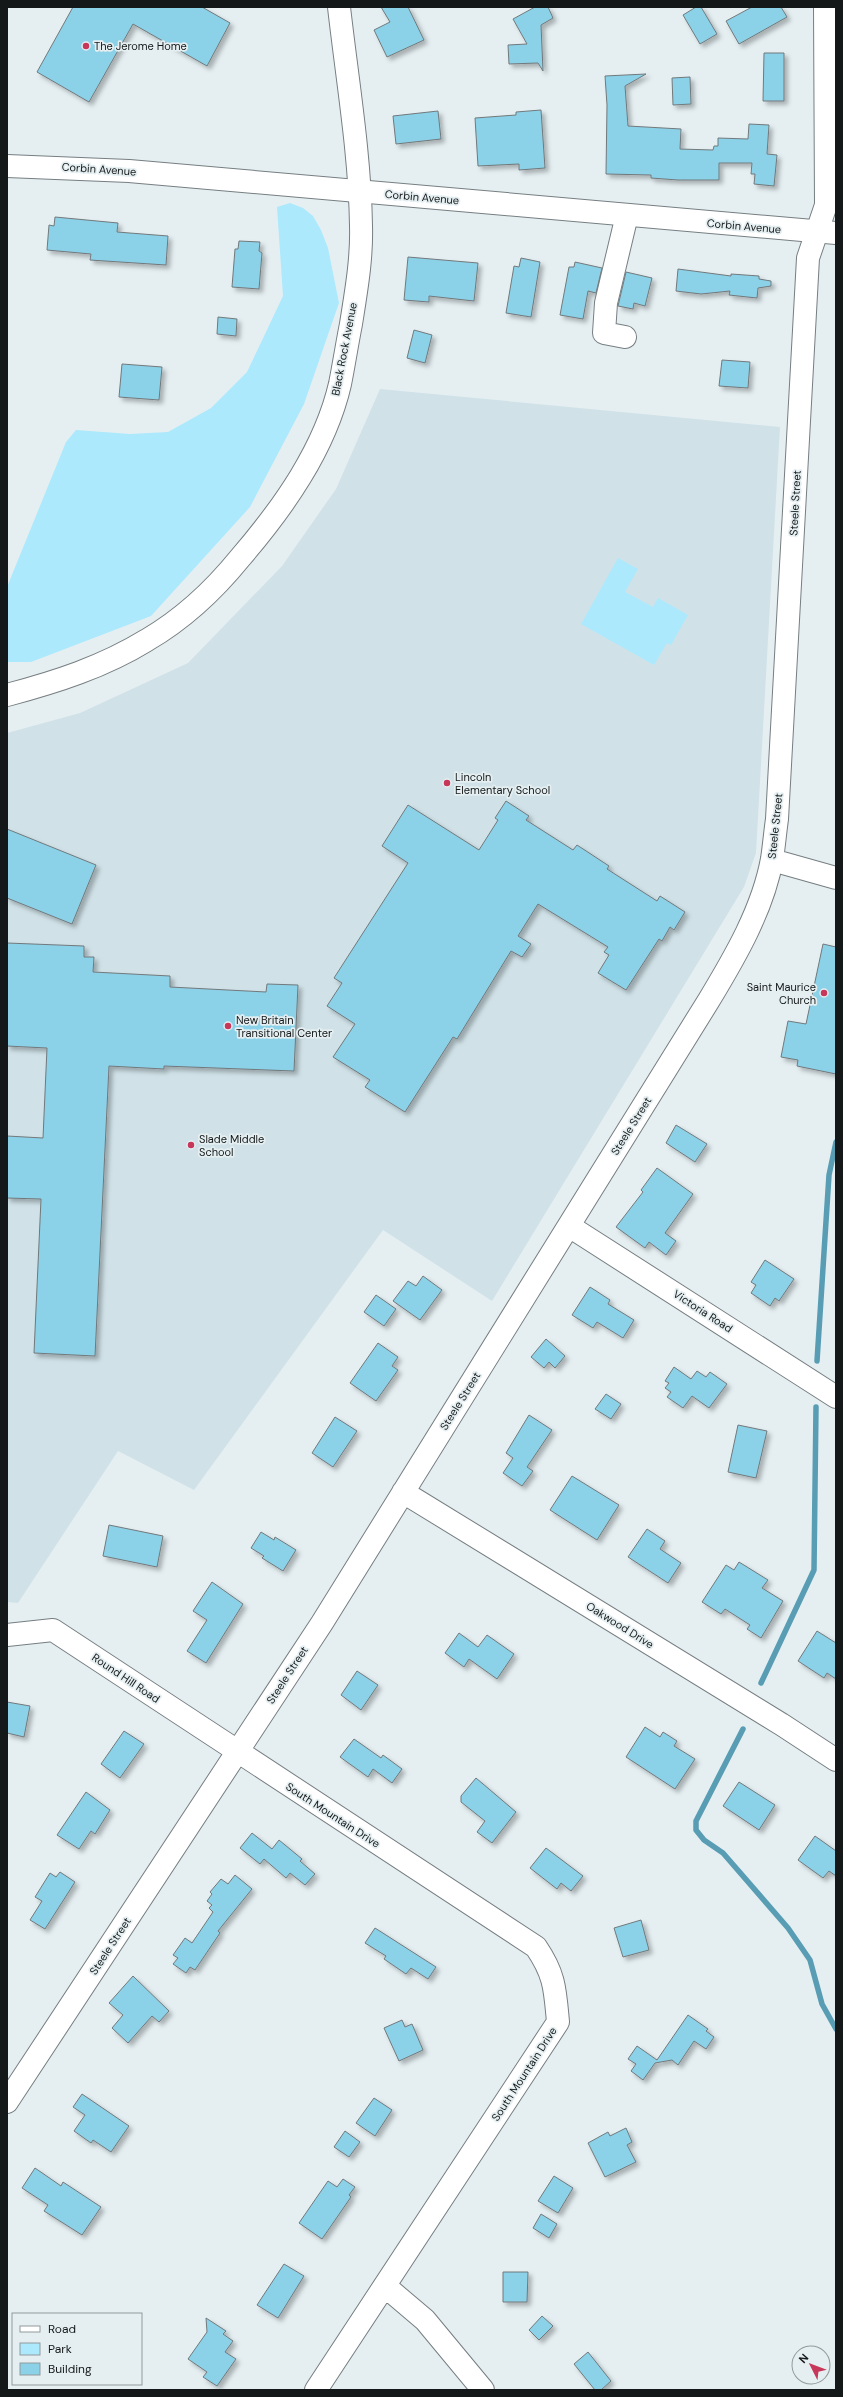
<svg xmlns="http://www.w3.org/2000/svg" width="843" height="2397" font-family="'DM Sans',sans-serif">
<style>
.built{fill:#d0e2e8}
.green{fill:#ace9fd}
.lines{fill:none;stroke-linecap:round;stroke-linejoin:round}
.stream{stroke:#589db3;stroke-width:5.5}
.building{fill:#8bd1e8;stroke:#71797c;filter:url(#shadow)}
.minor-casing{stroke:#767e81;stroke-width:24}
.major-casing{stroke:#767e81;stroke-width:24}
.minor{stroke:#fff;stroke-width:22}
.major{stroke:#fff;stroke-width:22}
.poi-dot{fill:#c7375a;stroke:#e5eff2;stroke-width:1.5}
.labels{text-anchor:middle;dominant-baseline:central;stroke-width:3.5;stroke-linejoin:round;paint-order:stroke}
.poi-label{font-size:11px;fill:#151819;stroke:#e5eff2;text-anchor:start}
.street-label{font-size:11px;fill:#151819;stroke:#e5eff2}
</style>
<defs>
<filter id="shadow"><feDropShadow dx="3.5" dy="3.5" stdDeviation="2" flood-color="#0004"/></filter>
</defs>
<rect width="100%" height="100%" fill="#e5eff2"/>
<path class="built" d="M380 389 780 427 756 853 744 887 492 1301 383 1230 194 1490 118 1451 18 1603 7 1602V733L80 713 188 663 282 566 336 489Z"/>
<path class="green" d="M290 203 303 208 313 216 321 230 328 248 339 303 304 404 250 507 151 616 31 662H7V587L66 442 76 430 130 434 168 432 211 408 247 372 283 296 277 207Z
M618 558 638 569 625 592 653 607 658 598 688 615 671 645 667 643 654 665 581 624Z"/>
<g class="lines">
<path class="stream" d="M817 1361 829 1175 836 1142
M761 1683 814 1570 816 1407
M743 1729 696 1821V1830L704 1840 723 1853 788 1928 810 1960 822 2004 836 2029"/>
</g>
<path class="building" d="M73 7H202L230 23 207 66 133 24 89 102 37 72Z
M381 7H408L424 40 387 57 374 30 390 22Z
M535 7H548L553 18 541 25 543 71 538 63 509 64 508 45 527 44 513 19Z
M696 7H701L717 34 700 44 683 15Z
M752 7H781L787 17 739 44 726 21Z
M764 53H784V101H763Z
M646 74 625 86 628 126 681 129 680 149 713 150 714 146H718V138L748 139 749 124 769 125 767 154 777 155 774 186 754 184 755 174H751L752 163H719V180H678L651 178V175L606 174 607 105 605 76Z
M690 77 691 104 673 105 672 78Z
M541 110 545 168 519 170V164L478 166 475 118 516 115V112Z
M438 111 441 139 396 144 393 116Z
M55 217 118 223 117 232 168 236 166 265 90 260 91 254 47 250 49 225 54 226Z
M239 241 260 242 259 251 262 253 259 289 232 287 235 249H238Z
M408 257 478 263 474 301 429 296V302L404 300Z
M521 258 540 262 531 317 506 313 514 266 519 267Z
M575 262 602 268 596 293 588 291 583 319 560 315 569 267H574Z
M678 269 731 276V274L759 276V279L771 281V286L758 288 757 298 729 295 730 291 701 294 676 291Z
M626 272 652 278 645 306 634 303 633 309 618 306Z
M218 317 237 319 236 336 217 334Z
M414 330 432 335 425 363 407 358Z
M722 360 750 362 748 388 719 386Z
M122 364 162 367 159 400 119 397Z
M506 801 529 816 526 820 573 850 577 845 609 866 607 869 657 901 660 896 685 912 674 930 670 927 662 941 659 939 626 990 598 973 609 955 604 952 608 947 538 904 518 936 531 944 522 957 511 951 457 1039 453 1037 405 1112 365 1087 370 1080 333 1057 355 1024 327 1006 342 983 334 978 408 863 382 846 408 805 479 850 498 820 495 818Z
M7 829 96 865 72 924 7 898Z
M7 943 84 946V957H94L93 972 170 976V987L266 992 267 984 298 985 294 1071 164 1066V1069L109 1066 95 1356 34 1353 41 1199 7 1198V1136L43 1138 47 1048 7 1046Z
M823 944 836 947V1074L797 1066 798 1060 781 1057 788 1021 806 1024Z
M676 1125 707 1144 695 1162 666 1143Z
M657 1168 693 1194 665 1233 676 1241 666 1255 649 1242 645 1248 616 1227 643 1192 641 1190Z
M765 1260 794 1279 779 1301 775 1298 770 1306 751 1293 756 1285 751 1282Z
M423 1276 442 1290 420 1320 393 1301 408 1281 416 1286Z
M590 1287 610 1300 608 1304 634 1320 623 1338 597 1322 593 1328 572 1315Z
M376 1295 396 1309 384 1326 364 1312Z
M546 1339 565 1356 555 1368 549 1362 544 1368 531 1357Z
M378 1343 398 1357 392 1366 398 1370 376 1401 350 1383Z
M674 1367 691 1379 697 1371 706 1377 710 1372 727 1384 709 1408 692 1396 683 1408 667 1397 671 1392 665 1388 669 1383 665 1381Z
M606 1394 621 1404 611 1419 595 1409Z
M529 1415 552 1430 527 1467 533 1471 522 1486 503 1473 513 1458 506 1453Z
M335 1417 357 1431 333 1467 312 1453Z
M738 1425 767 1431 756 1478 728 1472Z
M572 1476 619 1505 597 1540 550 1510Z
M109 1525 163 1536 157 1567 103 1556Z
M647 1529 665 1541 660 1549 681 1563 668 1583 628 1557Z
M261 1532 274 1540 275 1537 296 1550 283 1571 262 1558 264 1556 251 1548Z
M739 1562 768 1580 762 1588 783 1601 761 1638 747 1629 750 1625 725 1609 721 1614 702 1602 726 1565 734 1570Z
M212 1582 243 1604 206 1663 187 1651 207 1620 193 1611Z
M817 1631 836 1643V1679L827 1673 824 1678 798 1661Z
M459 1633 478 1647 487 1635 514 1654 497 1679 469 1659 464 1667 445 1653Z
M357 1671 378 1685 361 1710 341 1695Z
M7 1702 30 1706 24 1737 7 1733Z
M645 1727 660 1737 663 1732 677 1741 674 1746 695 1759 675 1789 626 1757Z
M124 1731 144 1744 120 1778 101 1764Z
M354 1739 381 1758 383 1755 402 1769 392 1783 373 1769 368 1777 340 1757Z
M476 1778 516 1812 492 1843 477 1832 485 1821 461 1802V1796Z
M739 1782 775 1805 759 1830 723 1806Z
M86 1792 110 1810 95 1834 91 1831 79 1849 57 1835Z
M252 1833 272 1849 279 1840 302 1859 300 1861 315 1874 305 1885 290 1873 286 1878 264 1859 260 1864 240 1848Z
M815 1836 836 1851V1876L829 1871 823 1878 798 1860Z
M546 1848 583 1876 571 1891 561 1883 557 1889 530 1868Z
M60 1872 75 1882 45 1929 30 1920 42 1901 35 1897 50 1873 56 1877Z
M235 1875 252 1889 218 1931 220 1933 195 1970 190 1967 186 1973 173 1964 178 1958 173 1955 185 1938 192 1943 213 1912 209 1908 212 1905 207 1901 212 1894 210 1892 221 1879 228 1884Z
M641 1920 649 1950 623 1957 614 1928Z
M375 1928 436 1967 428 1979 411 1968 406 1974 384 1959 386 1956 365 1943Z
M133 1976 169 2011 159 2022 152 2016 128 2043 112 2028 123 2015 109 2003Z
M688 2015 708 2029 706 2031 714 2037 706 2049 694 2041 678 2065 672 2060 655 2063 643 2080 631 2071 636 2064 628 2059 637 2046 657 2060Z
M402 2020 405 2027 412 2024 423 2050 399 2061 384 2028Z
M82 2094 129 2126 111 2152 93 2140 91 2143 74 2131 85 2115 73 2107Z
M374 2098 392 2110 375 2136 356 2123Z
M626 2128 632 2142 627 2145 636 2162 605 2177 588 2143 608 2132 610 2136Z
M345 2131 360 2142 349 2157 334 2147Z
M35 2168 61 2186 63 2182 101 2207 82 2235 44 2211 48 2205 22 2188Z
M554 2176 573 2188 558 2213 538 2201Z
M343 2179 355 2187 349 2195 351 2197 322 2239 299 2223 328 2181 337 2187Z
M541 2214 557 2224 549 2238 533 2228Z
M284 2264 304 2276 278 2318 257 2305Z
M503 2272H528L527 2302H503Z
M542 2316 553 2326 539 2340 529 2330Z
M206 2318 226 2331 223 2334 233 2341 225 2352 236 2359 217 2386 203 2377 207 2372 188 2359 207 2332Z
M588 2352 611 2381 601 2390H595L574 2364Z"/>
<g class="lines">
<g class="minor-casing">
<path id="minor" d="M625 337 604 333 606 303 627 215
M7 695C56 682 103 667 147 640 183 619 214 590 240 558 283 508 325 449 340 384 344 364 347 344 351 324 356 292 362 259 361 226 360 154 347 78 339 7
M772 860 836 878
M569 1226 836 1397
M403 1492 781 1724 836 1760
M7 1635 53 1630 536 1947C555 1975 555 1989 558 2022L316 2390
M7 2102 322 1623 709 1000C735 957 763 909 772 859 774 846 775 833 777 819L808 258 826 205 825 7
M385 2286 425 2320 483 2390"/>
</g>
<g class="major-casing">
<path id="major" d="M7 166 129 171 836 233"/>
</g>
<use href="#minor" class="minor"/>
<use href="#major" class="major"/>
</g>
<g class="poi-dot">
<circle cx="86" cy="46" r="4"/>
<circle cx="447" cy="783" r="4"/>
<circle cx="824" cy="993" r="4"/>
<circle cx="228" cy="1026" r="4"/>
<circle cx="191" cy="1145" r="4"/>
</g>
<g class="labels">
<g class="poi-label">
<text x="94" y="46">The Jerome Home</text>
<text x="455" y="777">Lincoln<tspan x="455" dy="13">Elementary School</tspan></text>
<text x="816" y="987" text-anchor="end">Saint Maurice<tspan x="816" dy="13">Church</tspan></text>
<text x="236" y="1020">New Britain<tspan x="236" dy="13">Transitional Center</tspan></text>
<text x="199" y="1139">Slade Middle<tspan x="199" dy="13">School</tspan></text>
</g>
<g class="street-label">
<text transform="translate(99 169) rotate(4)">Corbin Avenue</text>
<text transform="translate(422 197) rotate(5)">Corbin Avenue</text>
<text transform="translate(744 226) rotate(5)">Corbin Avenue</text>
<text transform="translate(344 349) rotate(-79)">Black Rock Avenue</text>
<text transform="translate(795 503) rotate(-87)">Steele Street</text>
<text transform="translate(775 826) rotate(-84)">Steele Street</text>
<text transform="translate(631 1126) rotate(-58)">Steele Street</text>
<text transform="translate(703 1311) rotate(33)">Victoria Road</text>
<text transform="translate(460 1401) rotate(-58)">Steele Street</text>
<text transform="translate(620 1625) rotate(32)">Oakwood Drive</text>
<text transform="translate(287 1675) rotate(-57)">Steele Street</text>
<text transform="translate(126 1678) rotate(34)">Round Hill Road</text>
<text transform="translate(333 1815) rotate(33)">South Mountain Drive</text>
<text transform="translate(110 1946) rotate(-57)">Steele Street</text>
<text transform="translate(524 2074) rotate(-57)">South Mountain Drive</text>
</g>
</g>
<rect width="843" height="2397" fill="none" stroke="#151819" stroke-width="16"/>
<rect x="12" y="2313" width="130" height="72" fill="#e5eff2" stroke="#92999b"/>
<rect x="20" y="2326" width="20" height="6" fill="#ffffff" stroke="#92999b"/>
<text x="48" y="2333" font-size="12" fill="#151819">Road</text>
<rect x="20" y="2343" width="20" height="12" fill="#ace9fd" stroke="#92999b"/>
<text x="48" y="2353" font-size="12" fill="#151819">Park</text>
<rect x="20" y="2363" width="20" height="12" fill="#8bd1e8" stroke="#92999b"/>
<text x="48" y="2373" font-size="12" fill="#151819">Building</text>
<g transform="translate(811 2365) rotate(312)"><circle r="19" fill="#e5eff2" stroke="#92999b"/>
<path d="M0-3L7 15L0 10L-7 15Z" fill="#c7375a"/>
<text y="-6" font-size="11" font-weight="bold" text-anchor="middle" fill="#151819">N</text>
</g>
</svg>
